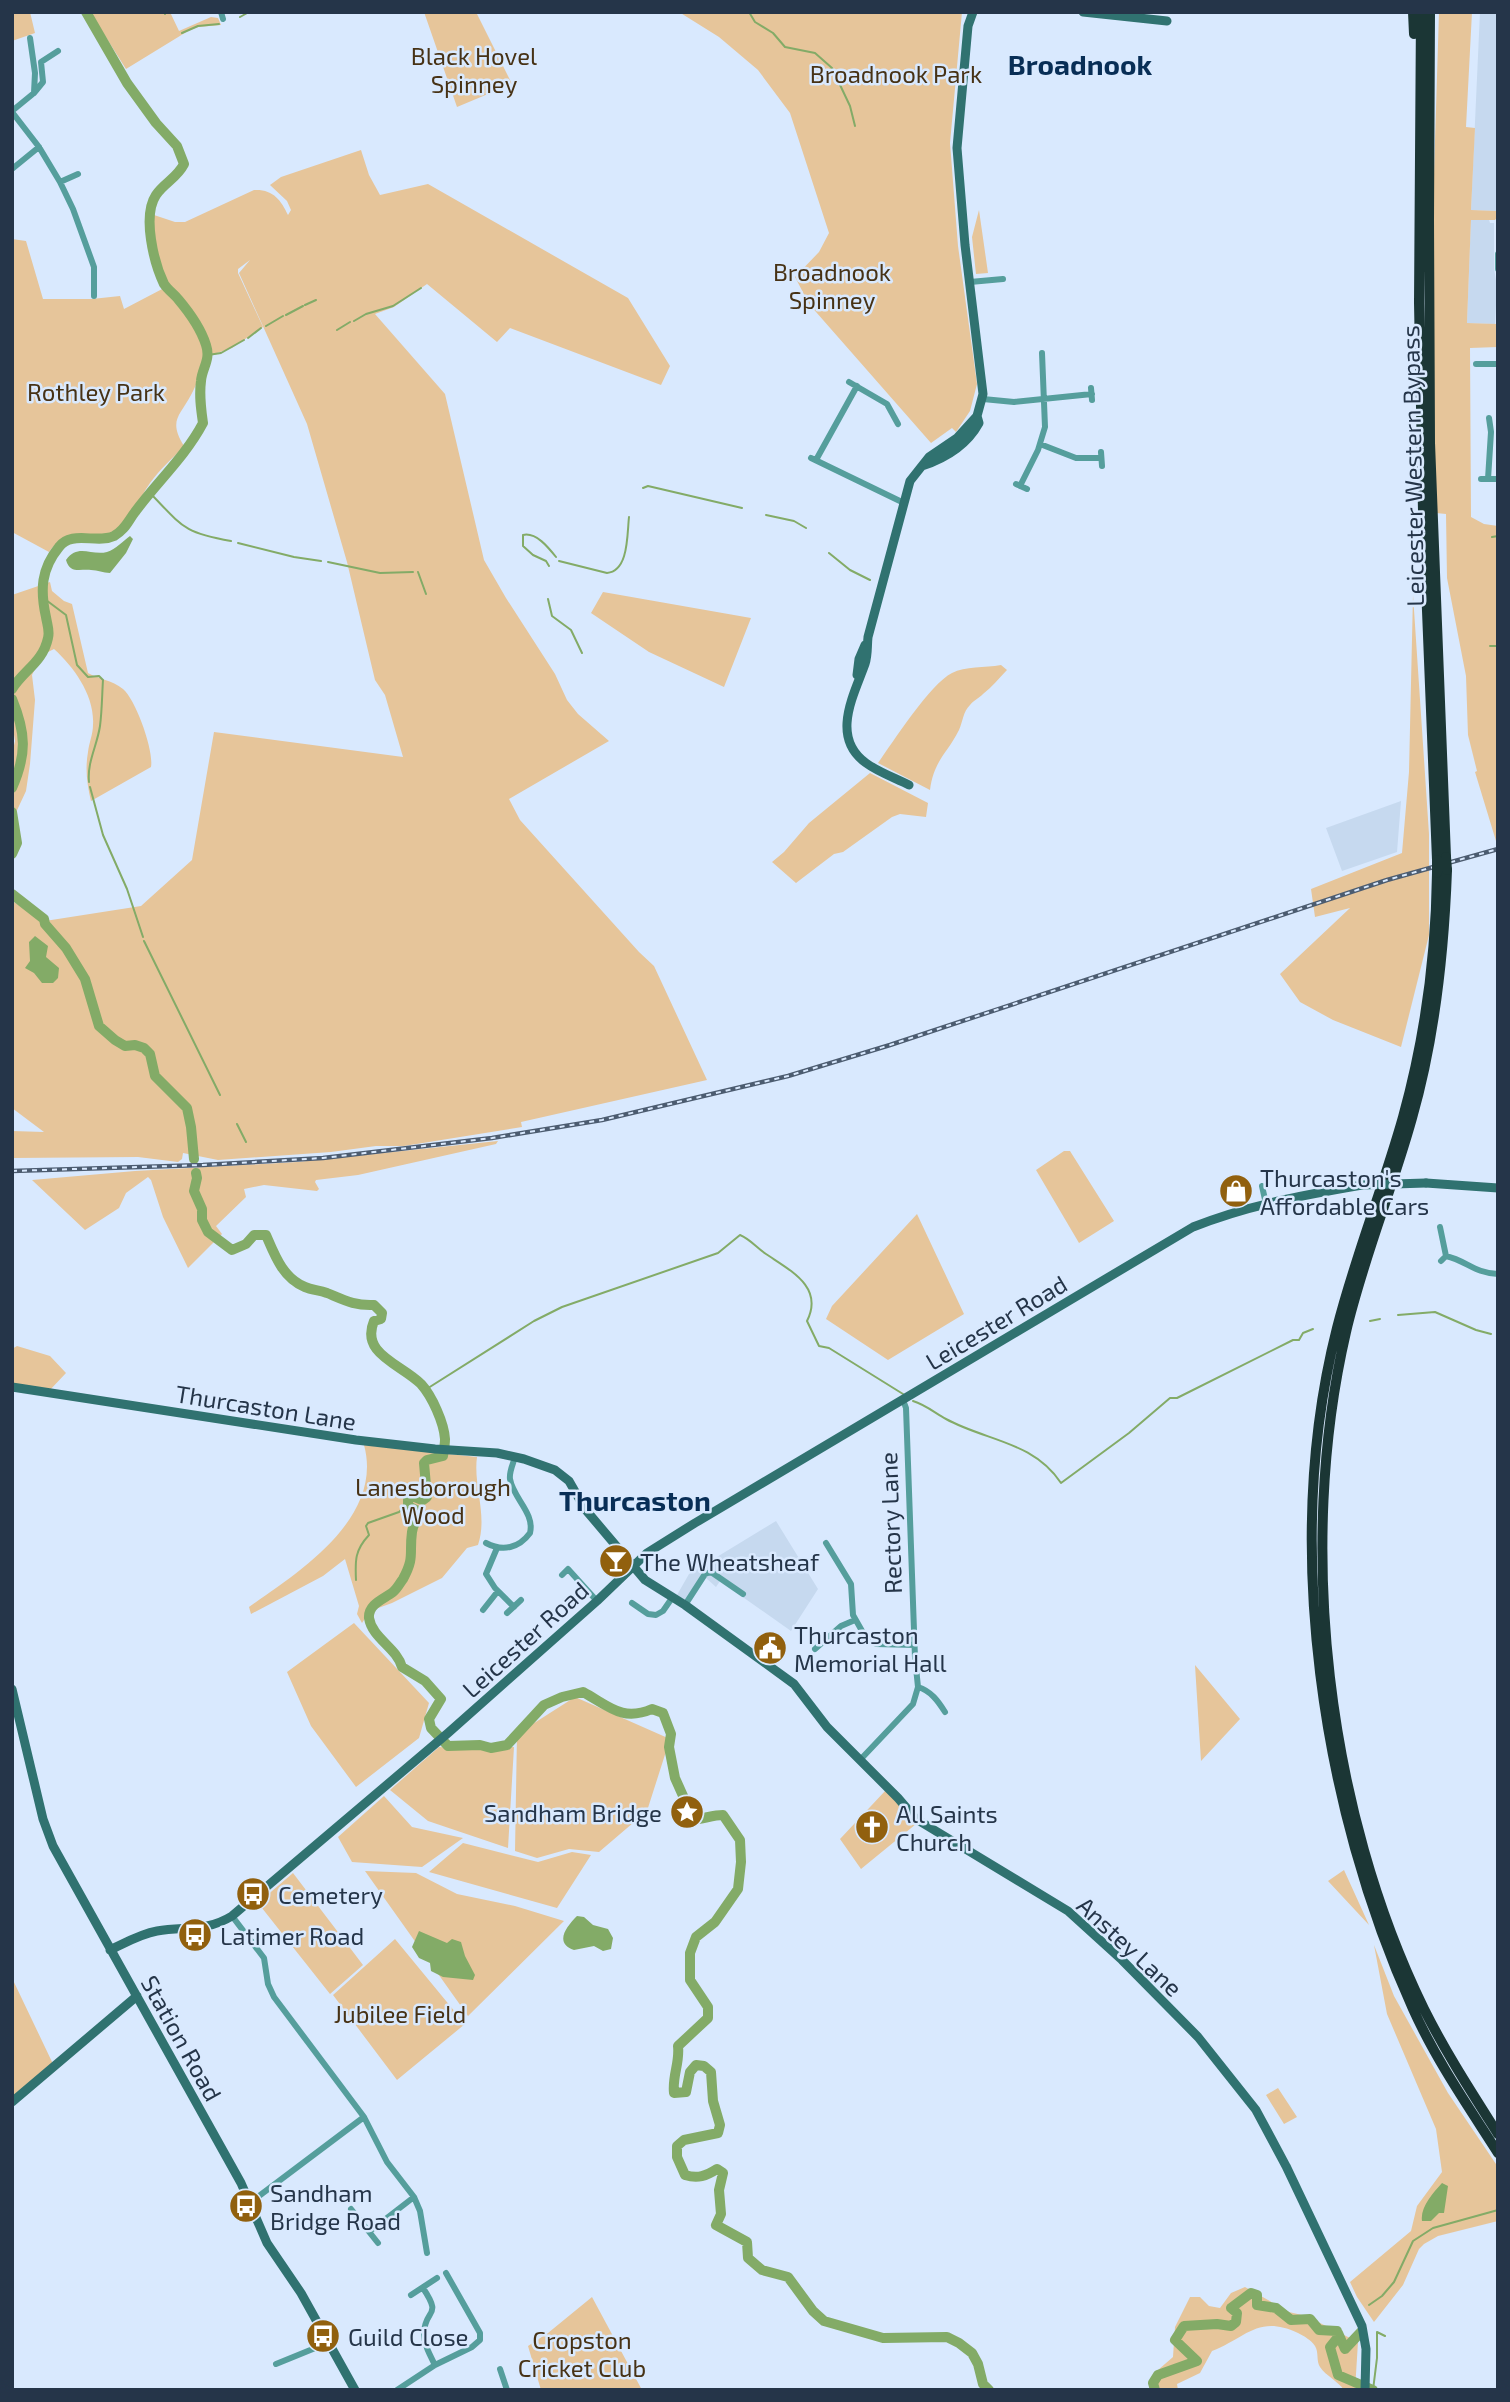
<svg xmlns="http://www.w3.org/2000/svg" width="1510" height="2402" font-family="'Exo 2',sans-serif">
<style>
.built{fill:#c6d9ef}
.green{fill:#e6c59a}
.water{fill:#83ab67}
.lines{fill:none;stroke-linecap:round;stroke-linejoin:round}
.stream{stroke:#83ab67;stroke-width:2}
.river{stroke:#83ab67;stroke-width:10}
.street{stroke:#559e9c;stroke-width:6}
.secondary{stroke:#307270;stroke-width:9}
.highway{stroke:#1b3635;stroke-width:10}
.rail-casing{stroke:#4c5c70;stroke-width:4.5}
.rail{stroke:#d9e9fe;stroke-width:2;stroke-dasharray:5;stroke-linecap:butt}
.secondary-bridge{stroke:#307270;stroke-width:9}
.highway-bridge{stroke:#1b3635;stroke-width:10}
.labels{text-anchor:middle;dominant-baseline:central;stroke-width:5;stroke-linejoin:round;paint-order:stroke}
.park-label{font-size:24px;fill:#473215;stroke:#d9e9fe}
.street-label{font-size:24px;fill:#253549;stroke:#d9e9fe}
.poi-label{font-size:24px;fill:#253549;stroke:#d9e9fe;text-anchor:start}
.quarter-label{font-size:28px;font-weight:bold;fill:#082e56;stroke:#d9e9fe}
</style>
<rect width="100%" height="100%" fill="#d9e9fe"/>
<path class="built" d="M1480 12H1498V211L1471 210Z
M1471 219 1489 220 1490 223H1494V269L1497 286 1495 324 1467 323Z
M1401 801 1397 852 1342 871 1326 828Z
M776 1521 818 1589 791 1631 720 1581 716 1587 706 1578 690 1603 677 1595 689 1574Z"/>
<path class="green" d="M12 12H30L35 33 12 41Z
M90 12H170L179 31 211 17 218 18 221 25 198 27 188 31 126 69Z
M424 12H476L512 84 457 107Z
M679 12H962L950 143 958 246 977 384 970 411 956 432 952 428 931 443 809 304 795 277 819 252 829 233 790 113 758 70 719 37Z
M1439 12H1472L1466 127 1475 128 1471 210 1498 211V216L1495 220H1471L1467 323 1498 324V347L1470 348 1471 517 1484 524 1498 526V841H1496L1475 772 1477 771 1468 735 1466 676 1447 578 1446 514 1436 513 1433 381V206Z
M361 150 369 175 380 195 428 184 628 298 670 366 661 385 510 328 497 342 427 284 394 307 375 314 445 394 484 560 506 598 555 674 567 700 578 714 609 741 509 799 520 820 639 952 654 966 707 1080 521 1122 522 1127 404 1146H376L331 1152 218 1160 183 1153 182 1159 178 1162 138 1157 12 1158V1131L44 1132 12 1108V901L45 921 141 906 192 860 214 732 403 757 385 695 375 680 347 562 307 424 239 273 250 260 238 269V273L263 327 232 348 205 357C203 369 197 384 191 395 180 416 168 420 184 446 173 458 160 469 150 483 139 498 131 522 114 531 89 544 70 524 49 552L12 532V239L26 241 43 299H92L120 296 124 309 166 287C156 264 146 238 151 214L175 222H185L254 190C273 189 281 200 288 215L291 210 287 201 270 185 281 177Z
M979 210 988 273 976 274 972 237Z
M50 582 52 591 64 601 72 604 88 673C98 679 112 680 123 689 136 700 154 751 151 767L91 801C87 784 85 769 88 752 89 743 93 734 93 725 95 696 74 667 54 649L42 655 32 675 35 700 30 764 26 791 12 821V754L15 741 12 722V595Z
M603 592 751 618 724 687 649 652 591 613Z
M1413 595 1429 834V935L1401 1047 1333 1020 1300 1002 1280 974 1350 908 1315 917 1311 889 1402 853 1409 772Z
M1001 665 1007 670C999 678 992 687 983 694 979 698 974 700 970 705 963 712 963 721 959 730 947 754 934 760 930 790L878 763C893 742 930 684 952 673 965 666 985 668 1001 665Z
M870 773 928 803 926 817 900 814 892 817 843 852 834 854 796 883 772 862 784 852 809 823Z
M498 1141 496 1144 358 1175 316 1180 315 1182 319 1189 317 1191 264 1185 244 1189 246 1197 216 1226 222 1234 188 1268 163 1217 151 1180 148 1177 126 1193 119 1208 85 1230 32 1180 135 1171 297 1162Z
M1064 1151H1070L1114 1221 1079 1243 1036 1170Z
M917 1214 964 1314 888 1360 826 1319 832 1306Z
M17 1346 50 1356 66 1373 49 1391 12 1385V1349Z
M364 1445 477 1457C473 1486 488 1515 478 1545L467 1548 442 1578 392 1603 370 1611 362 1623 357 1614 359 1606 345 1559 323 1576 251 1614 249 1607C299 1572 384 1518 364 1445Z
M354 1623 429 1703 419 1738 356 1787 311 1726 287 1672Z
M1195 1665 1240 1719 1201 1761Z
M575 1697 670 1739 647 1811 599 1852 569 1849 537 1858 515 1851 517 1734Z
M439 1747 477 1749 514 1747 508 1848 428 1821 390 1790Z
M886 1790 916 1824 861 1869 840 1839Z
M384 1796 412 1827 463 1838 422 1867 352 1862 338 1837Z
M463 1843 538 1862 572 1852 591 1855 557 1908 429 1872Z
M1344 1870 1369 1925 1328 1881Z
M365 1871 416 1873 457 1894 515 1906 564 1921 468 2016Z
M293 1873 363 1965 330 1994 258 1903Z
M395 1939 465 2024 397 2080 333 1995Z
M1374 1945 1394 1996 1448 2093 1498 2167V2221L1438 2236 1424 2244 1419 2249 1403 2285 1374 2322 1357 2297 1350 2282 1411 2231 1417 2206 1442 2172 1436 2129 1387 2014Z
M12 1978 54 2066 12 2105Z
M1278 2088 1297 2117 1284 2124 1266 2095Z
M1245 2287 1289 2312 1306 2316 1358 2342 1355 2390H1344C1338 2381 1326 2376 1320 2367 1316 2361 1319 2352 1315 2346 1311 2340 1304 2336 1298 2333 1258 2314 1246 2338 1212 2351L1200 2373 1177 2384 1178 2390H1148L1158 2370 1173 2357 1175 2327 1190 2297H1200L1209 2306 1220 2308 1231 2293Z
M592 2297 642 2390H541L528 2346 548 2333Z"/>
<path class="water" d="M130 536 133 539 126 553 110 573C103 573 98 570 91 570 79 569 70 574 66 560 78 543 91 556 107 552 116 549 123 541 130 536Z
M35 936 48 946 46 957 59 968 58 978 53 983H42L34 973 25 968 30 961 29 942Z
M577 1916 584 1917 593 1925 608 1929 613 1938 611 1949 603 1951 594 1946 574 1950C554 1943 566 1927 577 1916Z
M419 1931 447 1943 452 1939 461 1942 465 1956 475 1975 473 1980 443 1977 431 1971 430 1963 419 1958 412 1947Z
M1442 2183 1448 2186 1444 2213H1439L1431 2221H1422C1420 2207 1433 2193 1442 2183Z"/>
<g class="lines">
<path class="stream" d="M164 12 165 14
M749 12 755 22 773 33 785 47 815 53 832 68 850 106 855 126
M240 17 249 12
M182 33 198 26 219 24
M305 305 316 300
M286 315 303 306
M354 321 366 314 393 306 421 288
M266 326 283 316
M337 330 350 322
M248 338 261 328
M208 355 221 353 244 340
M643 488 648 486 742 508
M151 494C183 527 184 533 231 541
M766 515 794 521 806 528
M1492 537 1498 536
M238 543 294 557 321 561
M829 553 850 570 870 580
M559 561 607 573C629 571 627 534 629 517
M328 562 380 573 413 572
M549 566 546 561 533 555 523 546V535C536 532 548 547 556 557
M418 572 426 594
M42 597 66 615 77 665 88 677 99 676 103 680C102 695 102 711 100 726 97 746 87 762 89 782
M548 599 552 616 571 630 582 653
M1490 646H1498
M90 787 103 835 127 889 143 937
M144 941 220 1095
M237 1124 246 1142
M1398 1315 1435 1312 1476 1330 1491 1334
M1370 1321 1380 1319
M425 1390 534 1321 562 1307 718 1253 740 1235C750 1239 757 1248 766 1254 791 1271 824 1287 807 1321L819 1346 829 1348 903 1394
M913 1401C926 1405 935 1413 946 1419 986 1441 1033 1441 1061 1483L1129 1433 1170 1398H1177L1293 1340H1299L1303 1333 1313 1329
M356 1580C355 1560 355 1550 369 1535L366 1526 368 1523 399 1512 408 1504
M1369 2305 1382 2296 1394 2282 1413 2241 1433 2228 1498 2210
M1373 2390 1377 2358V2332L1385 2336"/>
<path class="river" d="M12 689C24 670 43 662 48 638 50 631 47 624 46 617 40 590 41 569 59 547 71 530 97 544 114 536 125 530 128 521 135 512 157 482 185 457 203 423 201 409 199 396 201 381 202 368 211 360 206 345 201 329 189 312 178 299 174 294 168 290 164 284 154 263 142 216 156 195 164 183 177 178 184 164L177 146 156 123 127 83 86 12
M12 699C26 733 27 754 12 788
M12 812 17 843 12 854
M12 894 44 919 45 924 66 948 85 979 99 1026 115 1040 125 1046 135 1045 144 1048 150 1054 155 1076 187 1108 191 1127 194 1159
M196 1173 197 1178 194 1191 202 1209V1220L208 1232 232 1250 246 1244 254 1235H266C275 1256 283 1278 305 1287 312 1290 319 1290 327 1293 344 1300 355 1306 374 1305L382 1313 381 1319 374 1321C360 1354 401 1364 421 1384 432 1396 444 1423 445 1439 445 1444 444 1450 443 1456L427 1460 424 1463 427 1497 423 1500C416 1499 415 1494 408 1500V1506L420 1512C417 1518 413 1525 412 1532 409 1554 415 1557 403 1579 400 1583 397 1589 393 1592 384 1599 368 1604 369 1618 372 1638 397 1648 402 1667L425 1681 441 1699 429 1719 431 1728 448 1746 480 1745 491 1748 507 1745 544 1705 562 1697 583 1692C609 1706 622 1722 652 1709L663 1713 671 1734 669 1747 675 1778 688 1807 687 1819C700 1821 710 1815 723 1815L740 1840 741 1862 738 1889 715 1922 696 1937 690 1953V1980L708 2007V2018L678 2046C680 2063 672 2076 674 2093L686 2092 690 2072 696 2065 704 2066 711 2072 713 2101 720 2125 718 2133 684 2140 677 2146V2157L685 2175C698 2179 706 2176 717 2169L723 2173 719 2190 721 2214 716 2225 747 2242 748 2258 762 2270 788 2277 813 2311 824 2321 883 2338 947 2337 959 2343 972 2353 978 2364 983 2384 989 2390
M1338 2333 1345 2349 1361 2332
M1155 2390 1153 2383 1158 2375 1197 2361 1175 2340 1184 2326 1217 2324 1231 2326 1236 2322 1237 2313 1231 2308 1251 2293 1257 2295V2305L1276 2308 1291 2320 1310 2319 1319 2330 1337 2331 1338 2337 1330 2347 1338 2375 1373 2390"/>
<path class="street" d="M221 12 223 19
M34 93 43 82 41 62 58 51
M12 111 34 93 35 73 30 38
M12 112 39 147 60 182 73 209 94 267V296
M12 169 39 147
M60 182 78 174
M1498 254V269
M970 282 1003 279
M1476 364H1498
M849 382 887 404 898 424
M1091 388 1092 400
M983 399 1014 402 1092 394
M1040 444 1076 458H1101
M1101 452 1102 466
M811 458 904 503
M816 460 857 386
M1481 479H1498
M1488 479 1491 432 1489 418
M1016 484 1027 489
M1020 486 1038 450 1045 427 1042 353
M1262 1186 1266 1204
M1440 1227 1446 1256
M1441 1261 1446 1256C1467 1261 1474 1273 1498 1274
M486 1543C503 1552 519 1548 530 1533 535 1513 513 1498 510 1479 509 1472 513 1464 515 1457
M826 1543 851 1584 853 1615 866 1638 876 1644 915 1645
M497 1548 486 1574 495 1588 514 1607
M562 1575 568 1569 597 1601
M632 1603 648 1614 656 1615 663 1611 672 1598
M685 1605 705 1574 711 1572 743 1594
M483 1610 498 1591
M507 1613 521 1600
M815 1649 841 1626 855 1620
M918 1687C931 1691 938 1701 945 1712
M860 1760 913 1704 918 1687 915 1658 906 1408 903 1400
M232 1916 264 1958 268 1984 274 1997 364 2117 387 2162 414 2197 420 2211 427 2253
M251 2202 364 2117
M351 2209 378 2243
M370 2231 414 2197
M423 2288C443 2318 425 2308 424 2333 424 2345 430 2355 435 2365
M411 2295 437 2278
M276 2364 330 2342
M500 2369 507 2390
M397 2390 435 2365 472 2347 480 2340V2333L446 2273"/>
<path class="secondary" d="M1083 12 1167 21
M922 466C946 458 967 445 979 423L977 416 983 394 965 245 957 148 968 26 973 12
M857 675 859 659 865 645
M909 785C895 778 878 772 866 763 830 737 854 695 865 664 868 655 867 646 868 637L910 481 929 457 957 438 977 416
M1426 1183 1498 1188
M12 1387 356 1440 435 1449 497 1453 524 1459 555 1470 569 1481 585 1509 645 1580 685 1605 794 1684 827 1727 898 1798 916 1819 1068 1911 1122 1960 1198 2037 1256 2110 1286 2166 1362 2326 1366 2349 1365 2390
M12 1689 43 1819 53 1846 241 2183 267 2243 301 2293 355 2390
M110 1950C125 1943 140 1934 157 1931 185 1926 206 1932 232 1916L448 1733 597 1601 647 1553 695 1523 1193 1227C1248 1205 1304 1195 1362 1185
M12 2102 137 1996"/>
<path class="highway" d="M1413 12 1414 34
M1421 12 1419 303 1423 511 1437 860
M1430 12 1429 219 1430 443 1446 857
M1447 870C1444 953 1435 1038 1412 1118 1392 1190 1363 1259 1346 1332 1296 1547 1327 1811 1424 2009 1446 2053 1472 2093 1498 2134
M1437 873C1436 955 1425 1038 1403 1117 1383 1188 1355 1257 1337 1328 1282 1544 1322 1808 1413 2009 1436 2060 1468 2106 1498 2153"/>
<g class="rail-casing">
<path id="rail" d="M12 1171 203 1165 323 1158 492 1138 602 1120 788 1076 890 1045 1387 880 1498 849"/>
</g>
<use href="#rail" class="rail"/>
<path class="secondary-bridge" d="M1362 1185 1426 1183"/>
<path class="highway-bridge" d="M1446 857 1447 870
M1437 860V873"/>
</g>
<defs>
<g id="shop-disc" transform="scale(1.75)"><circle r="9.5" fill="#91600e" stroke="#d9e9fe"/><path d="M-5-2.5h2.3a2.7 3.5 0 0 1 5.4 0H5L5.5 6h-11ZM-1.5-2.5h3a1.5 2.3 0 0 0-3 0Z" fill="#fff"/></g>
<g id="bar-disc" transform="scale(1.75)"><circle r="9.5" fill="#91600e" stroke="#d9e9fe"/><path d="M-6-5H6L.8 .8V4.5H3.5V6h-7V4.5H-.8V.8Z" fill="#fff"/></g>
<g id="civic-disc" transform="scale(1.75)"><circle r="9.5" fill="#91600e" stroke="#d9e9fe"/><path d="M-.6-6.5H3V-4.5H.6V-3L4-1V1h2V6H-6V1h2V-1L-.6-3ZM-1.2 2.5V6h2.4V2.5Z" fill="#fff"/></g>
<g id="sight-disc" transform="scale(1.75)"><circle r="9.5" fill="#91600e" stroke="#d9e9fe"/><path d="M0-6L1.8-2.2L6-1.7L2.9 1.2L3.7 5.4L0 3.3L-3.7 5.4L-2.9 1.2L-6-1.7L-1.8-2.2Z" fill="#fff"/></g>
<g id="church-disc" transform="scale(1.75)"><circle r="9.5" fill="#91600e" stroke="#d9e9fe"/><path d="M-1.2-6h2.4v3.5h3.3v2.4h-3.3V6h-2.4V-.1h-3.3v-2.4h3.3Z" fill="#fff"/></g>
<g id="bus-disc" transform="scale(1.75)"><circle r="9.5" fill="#91600e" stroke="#d9e9fe"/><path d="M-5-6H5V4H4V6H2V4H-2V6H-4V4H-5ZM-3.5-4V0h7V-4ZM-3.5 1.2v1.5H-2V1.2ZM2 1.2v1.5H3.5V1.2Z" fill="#fff"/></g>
</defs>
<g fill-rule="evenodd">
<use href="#shop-disc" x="1236" y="1191"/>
<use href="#bar-disc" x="616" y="1561"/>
<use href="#civic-disc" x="770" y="1648"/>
<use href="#sight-disc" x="687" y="1812"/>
<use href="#church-disc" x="872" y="1827"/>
<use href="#bus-disc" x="253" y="1894"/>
<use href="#bus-disc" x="195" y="1935"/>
<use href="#bus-disc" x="246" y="2206"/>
<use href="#bus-disc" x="323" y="2336"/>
</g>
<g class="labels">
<g class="park-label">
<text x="474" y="55">Black Hovel<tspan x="474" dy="28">Spinney</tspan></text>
<text x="896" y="73">Broadnook Park</text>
<text x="832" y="271">Broadnook<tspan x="832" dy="28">Spinney</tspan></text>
<text x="96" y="391">Rothley Park</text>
<text x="433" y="1486">Lanesborough<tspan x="433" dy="28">Wood</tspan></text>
<text x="400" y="2013">Jubilee Field</text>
<text x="582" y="2339">Cropston<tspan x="582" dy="28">Cricket Club</tspan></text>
</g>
<g class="street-label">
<text transform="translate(1412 466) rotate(-91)">Leicester Western Bypass</text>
<text transform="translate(996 1322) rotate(-31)">Leicester Road</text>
<text transform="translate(266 1407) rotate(9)">Thurcaston Lane</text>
<text transform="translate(890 1523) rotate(-92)">Rectory Lane</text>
<text transform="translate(525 1639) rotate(-42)">Leicester Road</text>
<text transform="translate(1130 1946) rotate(43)">Anstey Lane</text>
<text transform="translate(182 2038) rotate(61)">Station Road</text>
</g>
<g class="poi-label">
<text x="1260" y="1177">Thurcaston's<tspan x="1260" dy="28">Affordable Cars</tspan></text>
<text x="640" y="1561">The Wheatsheaf</text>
<text x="794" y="1634">Thurcaston<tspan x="794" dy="28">Memorial Hall</tspan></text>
<text x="662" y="1812" text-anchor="end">Sandham Bridge</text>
<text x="896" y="1813">All Saints<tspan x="896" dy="28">Church</tspan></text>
<text x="278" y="1894">Cemetery</text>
<text x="220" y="1935">Latimer Road</text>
<text x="270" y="2192">Sandham<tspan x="270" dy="28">Bridge Road</tspan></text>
<text x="348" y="2336">Guild Close</text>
</g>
<g class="quarter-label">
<text x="1080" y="64">Broadnook</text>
<text x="635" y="1500">Thurcaston</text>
</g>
</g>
<rect width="1510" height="2402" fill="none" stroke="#253549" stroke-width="28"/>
</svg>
